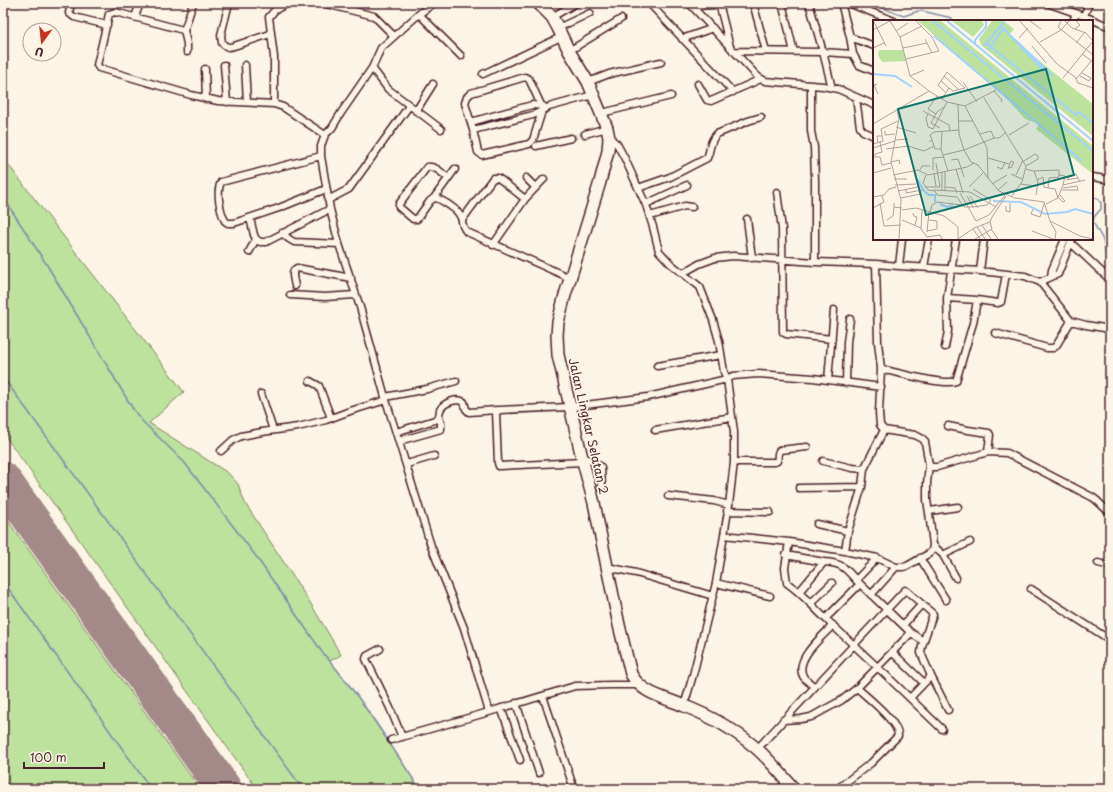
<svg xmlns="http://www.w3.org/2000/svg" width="1113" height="792" font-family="'Playpen Sans',sans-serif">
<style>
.green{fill:#bce29d;stroke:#838064}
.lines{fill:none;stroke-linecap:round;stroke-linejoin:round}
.stream{stroke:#7e8aaa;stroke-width:1.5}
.runway{stroke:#a38a88;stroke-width:36}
.street-tunnel{stroke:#d8cac0;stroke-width:6;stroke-dasharray:6 3;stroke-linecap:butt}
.street-casing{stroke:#4a1f2b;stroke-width:9}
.highway-casing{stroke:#4a1f2b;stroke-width:14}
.street{stroke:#fcf5e5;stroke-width:6}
.highway{stroke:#fcf5e5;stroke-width:11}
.labels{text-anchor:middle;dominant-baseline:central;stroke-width:3.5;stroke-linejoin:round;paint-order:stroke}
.street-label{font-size:12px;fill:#4a1f2b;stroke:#fcf5e5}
.inset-river{fill:none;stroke:#a1d2fe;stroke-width:2}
.inset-road{fill:none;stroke:#b59f9b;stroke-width:1}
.view{fill:#0f766e;fill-opacity:0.15;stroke:#0f766e;stroke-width:2}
.inset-edge{fill:none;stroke:#4a1f2b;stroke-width:2}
</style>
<rect width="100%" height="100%" fill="#fcf5e5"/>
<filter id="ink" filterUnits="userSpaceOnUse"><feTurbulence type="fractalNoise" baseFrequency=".025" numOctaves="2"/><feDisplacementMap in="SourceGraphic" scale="8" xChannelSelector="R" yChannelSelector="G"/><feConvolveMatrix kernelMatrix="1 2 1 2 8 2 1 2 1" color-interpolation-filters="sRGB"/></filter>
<g filter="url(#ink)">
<path class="green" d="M3 158 184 392 149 423 228 473 238 484 245 503 311 604 341 655 330 661 360 700 420 789H257L3 433Z
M3 514 200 789H3Z"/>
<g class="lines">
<path class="stream" d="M870 3 904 16 918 11H922L952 18V21
M1092 196 1098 199 1101 203V209L1094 217 1093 222 1103 240 1107 263 1110 266
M3 197 47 265 133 409 142 421 184 462 255 555 322 652C359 693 389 743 420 789
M3 377 303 789
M3 581 151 789
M3 780 11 789"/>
<path class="runway" d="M3 480 224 789"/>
<path class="street-tunnel" d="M571 138 585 134"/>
<g class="street-casing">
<path id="street" d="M71 3 69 13 74 17 107 25
M193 3 185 28 183 30 115 12 109 14 97 65 99 68 191 95 218 101 274 104 283 107 325 135
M229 3 221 35 222 43C226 47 228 48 234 46L270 34
M322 3 374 16 394 36
M434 3 419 14 381 48 372 68 341 113 332 128 325 135 321 146V156L330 209 339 244 360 307 385 397 431 546 464 628 489 712
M649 3 733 92
M689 3 757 76 765 81 823 86 838 89 874 105
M753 3 766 51
M782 3 794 52
M809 3 823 52 832 88
M841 3 850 37 853 54 857 61 859 65 874 71
M848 3 894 21
M1047 3 1084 16 1110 27
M692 6 717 5 720 7 730 47
M419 14 461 56
M1084 16 1089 3
M135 17 140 3
M552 17 576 3
M1073 21 1076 13
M558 28 590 13
M184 30 187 44V52
M850 37 874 46
M682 39 713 28
M569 51 621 19
M733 51 823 52 853 54
M224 65 227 102
M245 65 247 102
M372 68 388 89 441 129
M205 69 206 99
M483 74 563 36
M525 77 529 79 541 105 542 111 533 140 529 144 482 155 478 152 473 130 465 103 467 97 471 93Z
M588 82 609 74 661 62
M698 84 707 100 711 101 761 79
M811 85V131L814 147 815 181V262
M856 98 860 127 863 131 874 136
M274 104V57L269 17 275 10 288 3
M1108 109 1110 110
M416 111 433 84
M602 113 671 96
M471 122 532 105 543 106
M473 130 533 115 542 111 549 107 593 95
M585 134 607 128
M536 146 571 138
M321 156 221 182C216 192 220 211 225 221L228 223H234L279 208 326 189
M1093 177 1110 180
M448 178C442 173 435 165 427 167L399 204V207L413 219H417L430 201 434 198 455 169
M526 178 535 187
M638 188 670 177 707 158C711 150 709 141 717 134L748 121 761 117
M777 192 782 229 783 332 786 334 832 339
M434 198C440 198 456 209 459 214 464 220 460 226 467 232L570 278
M328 200 349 189 409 106
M646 204 687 185
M650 216 685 206 692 207
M747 219 752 258
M462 220 493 178H498L501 180 525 199
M282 233 289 239 294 242 339 244
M256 239 260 242H266L330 209
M1071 243 1106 276
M493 245 525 199 544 179
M249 252 256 239 254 235 250 218
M876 264 878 342 881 369 879 413 880 425 884 430 915 435 923 439 925 442 929 465 927 483V500L929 513
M899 266 902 239
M924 267 929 239
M980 271 984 239
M683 273 699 264 715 258 733 256 815 262 876 264 899 266 980 271 1025 276 1040 282 1071 321 1086 325 1110 329
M1051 277 1052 270 1065 239
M1040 282 1058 274 1072 239
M295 286C294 280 290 271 297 268L351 278
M290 295 325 297 355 295
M947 298 977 300 998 303 1001 302 1006 274
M995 333 1047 348H1053L1056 346 1071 321
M945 347 948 331 947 298 956 239
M657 366 721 355
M881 369C896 372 944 386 956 381L973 323 977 300
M828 380 834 310
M310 381 319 386 331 418
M846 383 847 342 850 319
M261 394 273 430
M385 397 427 389 456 381
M948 426 968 430 989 433 990 435 988 452
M655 430 732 417
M396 432 438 419C440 416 439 413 440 410 444 402 457 398 464 402L466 409 469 412 497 410
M399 441 441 429V423L439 418
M221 451 233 440 241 436 262 432 298 427 326 420 350 411 386 400
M582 456 597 464 601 467 602 488
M823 461 852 468 864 469
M583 462 499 466 498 463 496 412 500 410 570 407 648 397 727 379 724 372 719 341 713 320 700 287 671 264 659 251 653 227 646 205 625 159 617 144 609 138
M734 462H775L777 461C779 458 776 453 780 450L807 447
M407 464 434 456
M929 465 932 467H937L988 452 1007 453 1092 497C1099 501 1103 508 1110 512
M799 488 862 487
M668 496 714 501 729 505
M727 511 770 512
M817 524 848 531
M724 535 789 542 845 551 877 558 896 567H903L907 566 930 553 932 550 933 545 929 513 930 511 958 507
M789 542 785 568 787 583C803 594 813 607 827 620 866 656 904 692 942 729
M933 545 943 555 956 578
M845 551 848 531 862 487 864 469 884 430
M786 555 824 562
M943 555 970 542
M920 558 946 600
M1098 563 1110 566
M607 567 636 573 713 596
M716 583 770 596
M1031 589 1110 640
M799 592 824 562C842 563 845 568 856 580L877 558
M871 595 896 567
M811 603 832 583
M826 618 860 584
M903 625 922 604
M910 632 923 641
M380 649 367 656 366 659 390 708 402 737
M892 652 924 683
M931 676 948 710
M814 686C810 683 805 680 803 676 794 659 823 636 833 625
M543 696 574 789
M516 703 539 773
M684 706 693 675 716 583 729 505 734 462V432L727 379 733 376 758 374 813 378 881 387
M501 708 520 760
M783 720 801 719 811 717 842 700 857 688 908 636 910 632 908 630 856 580
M391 740 489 712 575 686 611 685H639
M757 749 905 590 907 591 933 614 922 646 921 653 931 676 910 698
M780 789 787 781
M837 789 871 763 898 736C899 722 867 697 857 688"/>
</g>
<g class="highway-casing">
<path id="highway" d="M538 3 552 17 558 28 569 51 588 82 607 128 609 138 608 151 600 182 565 295 558 322 557 335 558 355 583 462 594 503 619 625 631 674C641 693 663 697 682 705 708 715 735 730 756 748 770 760 782 775 794 789"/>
</g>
<use href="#street" class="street"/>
<use href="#highway" class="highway"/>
</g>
</g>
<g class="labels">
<g class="street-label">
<text transform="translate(589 426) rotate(77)">Jalan Lingkar Selatan 2</text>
</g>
</g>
<g transform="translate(873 20)">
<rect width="220" height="220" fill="#fcf5e5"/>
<path d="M45 1H68L220 126V154L163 109 166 104 152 99 134 79ZM79 1H109L111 5 100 17ZM119 1H131L141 9 136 15 143 22 220 84V116L108 25 106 19ZM6 30H30L33 41 9 42 5 35Z" fill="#bce29d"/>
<path class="inset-river" d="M60 1 220 131M74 1 220 121M128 6 167 47 180 56M137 15 176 52M61 16 209 141M113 23 203 95 205 92 220 103M102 24V20L113 7V1M111 26 131 2M115 30 130 9M0 54 22 56 39 67M44 159 51 171 56 175H62V182M120 181 148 182 172 194 194 192 202 189 220 194M67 184 74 187 80 185"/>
<path class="inset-road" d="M17 1 27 17 37 56 56 71M147 1 184 44 202 57 205 63 220 68M157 1 168 9M188 1 185 7 220 35M192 1 199 8 213 13 220 21M1 2 13 26M202 9 207 5 203 1M0 10 17 1M23 11 35 3M27 17 49 6M146 18 155 8M52 19 59 33M167 22 188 10 196 1M203 23 212 12M159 26 173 43M0 28 11 23M30 28 54 23M209 34 219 41M33 39 66 31 59 17 43 1M37 56 51 50M71 56 86 70M207 56 216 61 218 58 209 53M190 58 220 21M203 59 220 39M68 61 65 65 72 72M90 62 104 82M4 64 1 65 5 74M121 71 129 80 128 82M111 78 153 146 149 162 138 177M69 79 76 68 80 71 92 68 74 52 68 61 76 68M92 86 123 70M24 90 26 99 18 142 28 180 26 219M50 91 76 105 77 111M55 94 53 98 55 107 60 109 74 82M63 94 55 89 64 76M85 101H100M0 104 56 71 74 82 92 86 114 128 115 158 126 171 142 178 171 182 177 201 207 216 220 219M23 107 43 113M67 108 58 103 64 92 71 87M12 111V115L22 114M69 112 68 129 75 151M107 114 118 111 121 118 91 130 98 142 105 145 115 158M136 115 156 103M121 118H126L133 112M22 120 35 119M59 120 62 129H68M7 122 9 132 2 134V137H7L9 145 18 143M56 122 59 120 57 115 61 112 86 110M5 123 4 116H9M0 124 10 121 8 109 25 101M0 128 22 121M13 129 35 126 51 131 61 126M70 135 91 130 86 114 85 85M115 138 136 144M78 140 85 139 91 157M151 141 162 134 165 136V139L153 146M18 142 26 140 27 144M124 147 129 149 132 142M83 149 90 173M135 149 138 141 141 142 138 148 135 147M153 149 160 151 186 150V157L176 158 175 168 182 169 185 178M47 150 49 146H57M60 150V138L71 137M161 151 165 162 163 175M72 152V171M0 153 18 148M61 154 63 166M138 154 149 159M20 155 45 150 55 155 94 147 101 143M53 155 50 163 55 170 62 171 64 175 84 177 91 187H100L94 176M143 155 150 140M186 155 192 156 190 165M21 159H34M164 160 170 157 171 167 175 168M193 160 205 158M195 160 196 156 203 154 207 162M119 164 134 155M148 164 162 166M22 165 43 164M52 167H67L63 143M73 167 82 168 84 173M96 167 110 153M190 168 204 166 205 170M33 169V173L49 170M61 170 97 172 123 187M125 170 134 162M189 170H205M25 171 45 167M69 171V152M87 173 103 201 116 195 132 175M97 176 105 188M0 177 11 175 16 169 23 167M185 177 190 182 192 181 187 175M28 178 47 174M7 183 11 206 28 205M21 183V187L29 188M173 184 185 178 190 165 212 160M133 186V191L137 192V183M100 187 114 185 118 180 100 169M0 188 11 182 9 176M160 189 158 194 167 197 171 184M29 190 43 188 71 196 85 207V219M49 190 48 209 54 217 67 215 69 219M57 192 59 185 64 182 89 185M40 193 41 196 44 197 42 205M14 200 20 196 21 187M29 200 48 208M177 201 183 212 182 219M109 205 118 219M104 207 112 219M100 209 107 219M118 209 125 219M54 211 64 209V201L56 200M159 211 180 219M54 212 56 192M85 219 101 208 117 202M102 219 119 209 117 202 119 197 133 176"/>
<path class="view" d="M173 49 201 155 53 195 25 89Z"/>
<rect width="220" height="220" class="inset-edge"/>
</g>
<rect width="1113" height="792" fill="none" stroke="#fcf5e5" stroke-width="16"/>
<rect x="8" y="8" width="1097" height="776" fill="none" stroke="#4a1f2b" stroke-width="1.5" filter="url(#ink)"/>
<g transform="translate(42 42) rotate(195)"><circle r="19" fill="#fcf5e5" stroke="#b59f9b"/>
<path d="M0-3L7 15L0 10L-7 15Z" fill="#c8321e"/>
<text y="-6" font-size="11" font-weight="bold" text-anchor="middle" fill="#4a1f2b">U</text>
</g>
<path d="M24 762v6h80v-6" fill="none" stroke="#4a1f2b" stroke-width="2"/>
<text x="30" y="762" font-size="12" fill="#4a1f2b" stroke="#fcf5e5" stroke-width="3" paint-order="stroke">100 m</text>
</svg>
